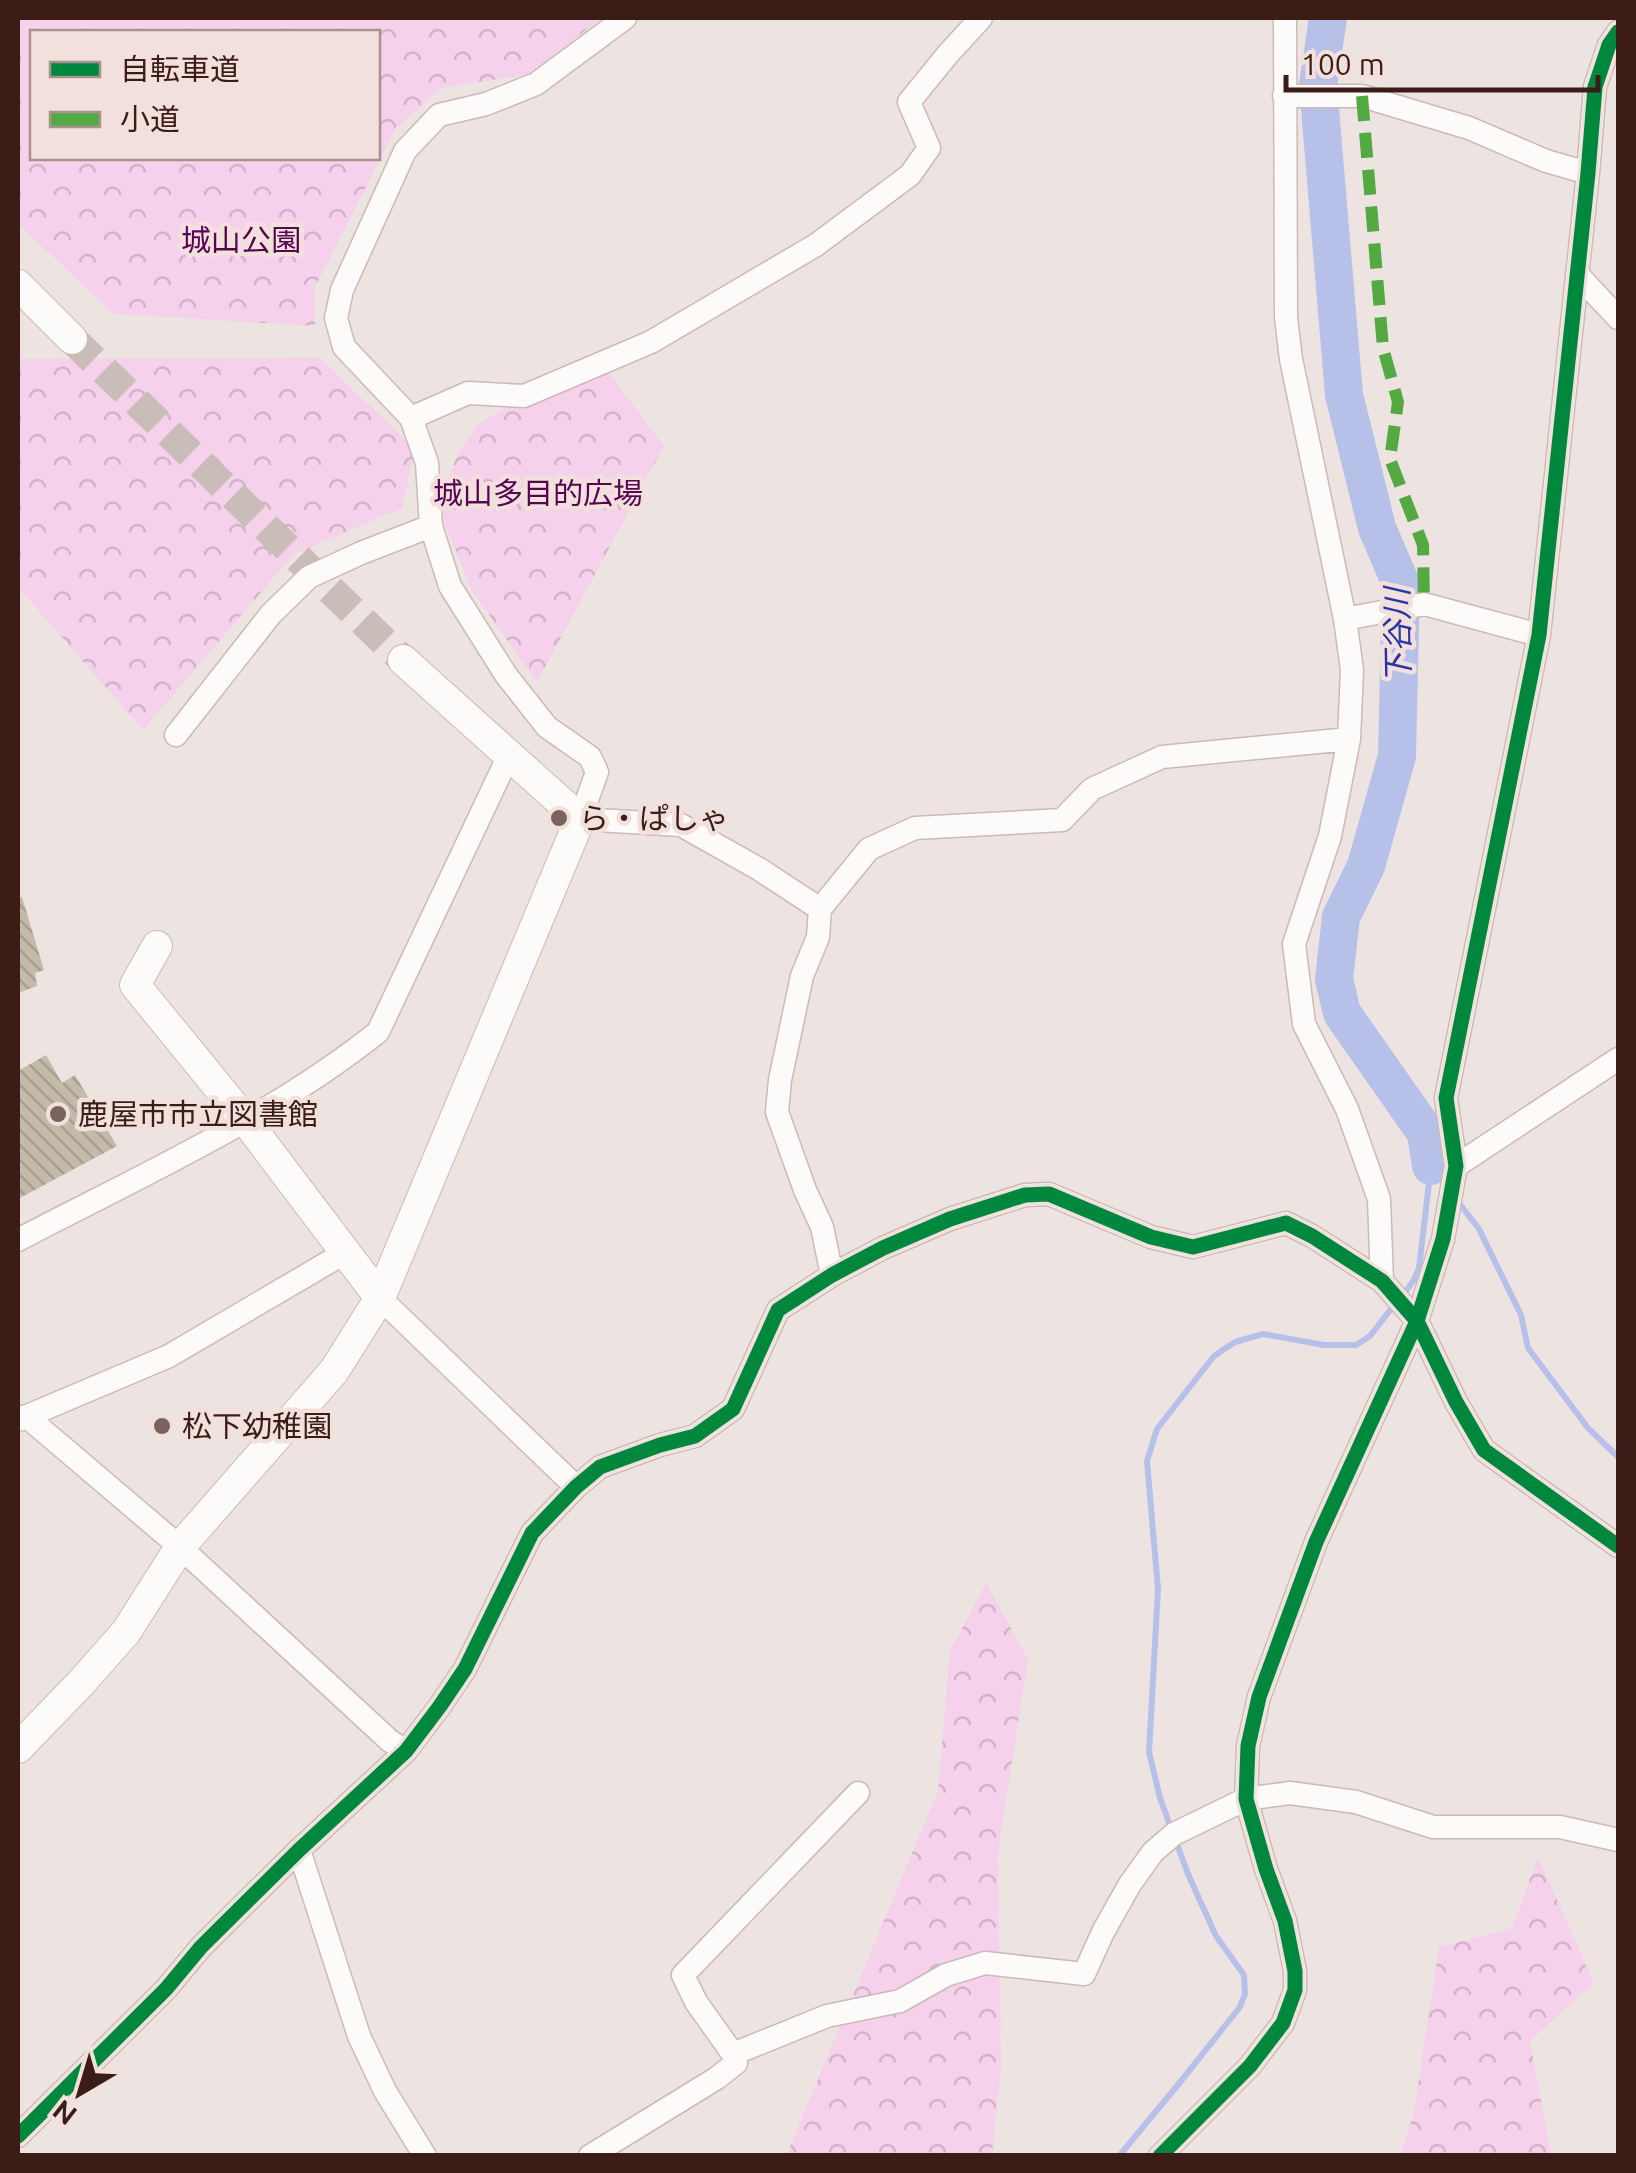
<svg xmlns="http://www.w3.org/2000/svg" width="1636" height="2173" font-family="Ubuntu,'Noto Sans JP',sans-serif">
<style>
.forest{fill:url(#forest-crowns);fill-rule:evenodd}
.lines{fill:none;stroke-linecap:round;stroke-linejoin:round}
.stream{stroke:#b6c0e9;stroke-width:6}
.river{stroke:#b6c0e9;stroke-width:38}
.building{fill:url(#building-back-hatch)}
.tertiary-tunnel{stroke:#cabcb8;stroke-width:30;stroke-dasharray:30 15;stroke-linecap:butt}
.minor-casing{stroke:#cdb9b5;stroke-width:25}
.tertiary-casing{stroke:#cdb9b5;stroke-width:32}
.minor{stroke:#fcfbfa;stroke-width:22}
.tertiary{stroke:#fcfbfa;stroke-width:30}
.quiet{stroke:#55a942;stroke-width:12;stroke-dasharray:25 12;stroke-linecap:butt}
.cycleway-casing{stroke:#f2e0dc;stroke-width:21}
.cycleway{stroke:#00873e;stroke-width:15}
.poi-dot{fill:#7a625d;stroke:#f2e0dc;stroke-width:4}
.labels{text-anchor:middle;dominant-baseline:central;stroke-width:9;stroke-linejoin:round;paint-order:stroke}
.park-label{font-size:30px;fill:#590354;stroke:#f2e0dc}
.poi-label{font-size:30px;fill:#3c1c16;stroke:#f2e0dc;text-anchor:start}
.water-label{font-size:32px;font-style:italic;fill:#2a36a7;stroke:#f2e0dc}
</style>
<defs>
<pattern id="forest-crowns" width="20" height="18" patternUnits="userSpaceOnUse" patternTransform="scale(2.5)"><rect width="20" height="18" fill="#f5d1eb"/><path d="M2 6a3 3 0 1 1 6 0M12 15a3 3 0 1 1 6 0" fill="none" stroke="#d3b3c9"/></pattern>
<pattern id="building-back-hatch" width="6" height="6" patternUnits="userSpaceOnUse" patternTransform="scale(2.5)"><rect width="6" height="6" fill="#c3baa9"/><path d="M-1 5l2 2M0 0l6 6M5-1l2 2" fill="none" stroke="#a89f91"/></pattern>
</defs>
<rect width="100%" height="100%" fill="#ede4e1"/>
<path class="forest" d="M18 18H601L530 74 441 88 395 130 314 289 315 326 114 314 18 224ZM32 32H378V158H32Z
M320 358 415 449 402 508 294 554 143 730 18 587V359Z
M609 373 664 446 537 682 472 591 444 522V491L458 453 479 423 507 407Z
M986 1583 1028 1659 998 1852 1001 2068 992 2155 786 2156 938 1791 950 1651Z
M1538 1857 1594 1983 1530 2041 1551 2155H1400L1414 2113 1439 1947 1512 1928Z"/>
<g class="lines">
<path class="stream" d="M1456 1199 1479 1229 1521 1315 1528 1348 1588 1428 1618 1457
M1403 1295 1414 1280 1419 1268 1431 1166
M1171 1828 1160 1798 1149 1752 1158 1589 1147 1461 1157 1429 1214 1356 1235 1342 1263 1334 1324 1345H1356L1370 1336 1395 1304
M1119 2156 1177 2086 1240 2007 1245 1994 1244 1975 1216 1936 1188 1874 1175 1839"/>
<path class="river" d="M1328 18 1318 85 1344 395 1377 528 1401 584 1397 756 1366 866 1341 917 1334 979 1342 1013 1426 1133 1431 1166"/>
</g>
<path class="building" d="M22 897 44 970 35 973 37 986 18 993V898Z
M46 1055 62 1083 75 1075 117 1146 18 1199V1071Z"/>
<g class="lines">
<path class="tertiary-tunnel" d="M72 339 403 660"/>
<g class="minor-casing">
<path id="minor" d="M625 18 536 84 486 104 439 115 405 151 342 290 336 318 344 347 411 418 427 463 431 526 450 586 506 675 547 727 590 757 597 772 580 819 681 825 759 869 820 909
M1285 18 1286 318 1291 359 1345 619 1352 670 1349 739 1330 836 1294 944 1304 1024 1347 1109 1379 1199 1382 1281
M1284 96H1362L1469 128 1546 161 1588 173
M1577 274 1618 318
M411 418 468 393 524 396 651 342 816 245 910 175 929 148 909 102 948 54 981 18
M1345 619 1424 604 1539 635
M176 735 271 614 309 577 361 553 431 526
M1456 1166 1618 1059
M18 1240C140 1176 270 1118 378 1032L509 755
M832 1275 822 1227 805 1190 777 1112 780 1080 802 976 818 937 820 909 869 849 915 828 1062 820 1092 789 1162 757 1349 739
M380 1298 576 1487
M26 1416 180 1547 390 1741 406 1751
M18 1420 169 1356 346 1252
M299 1850 359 2036 385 2091 425 2156
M733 2054 827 2016 900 2001 946 1975 985 1963 1084 1974 1103 1932 1130 1884 1153 1852 1174 1834 1246 1799 1290 1793 1356 1802 1433 1827H1560L1618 1840
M18 2136 166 1989 201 1947 299 1850 406 1751 440 1706 465 1669 532 1533 576 1487 600 1467 660 1445 695 1436 733 1409 778 1310 832 1275 883 1248 950 1219 1025 1195 1049 1194 1151 1237 1193 1247 1286 1223 1312 1236 1382 1281 1417 1321 1456 1402 1484 1450 1618 1546
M590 2156 717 2078 736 2063 733 2054 696 2002 683 1975 858 1793
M1160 2156 1250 2066 1283 2023 1295 1990V1971L1285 1921 1266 1869 1246 1799 1248 1746 1259 1697 1316 1542 1417 1321 1443 1239 1456 1166 1446 1098 1539 635 1588 173 1595 87 1609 45 1618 32"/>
</g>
<g class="tertiary-casing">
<path id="tertiary" d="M18 285 72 339
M157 946 135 985 246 1121 380 1298
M18 1748 80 1684 126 1632 180 1547 334 1371 380 1298 580 819 403 660"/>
</g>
<use href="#minor" class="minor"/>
<use href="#tertiary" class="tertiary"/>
<path class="quiet" d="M1362 96 1383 348 1398 402 1390 459 1423 545 1424 604"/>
<g class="cycleway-casing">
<path id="cycleway" d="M18 2136 166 1989 201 1947 299 1850 406 1751 440 1706 465 1669 532 1533 576 1487 600 1467 660 1445 695 1436 733 1409 778 1310 832 1275 883 1248 950 1219 1025 1195 1049 1194 1151 1237 1193 1247 1286 1223 1312 1236 1382 1281 1417 1321 1456 1402 1484 1450 1618 1546
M1160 2156 1250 2066 1283 2023 1295 1990V1971L1285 1921 1266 1869 1246 1799 1248 1746 1259 1697 1316 1542 1417 1321 1443 1239 1456 1166 1446 1098 1539 635 1588 173 1595 87 1609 45 1618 32"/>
</g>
<use href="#cycleway" class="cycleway"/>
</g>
<g class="poi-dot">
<circle cx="559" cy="818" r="10"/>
<circle cx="58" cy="1114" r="10"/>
<circle cx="162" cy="1426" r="10"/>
</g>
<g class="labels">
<g class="park-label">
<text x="241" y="240">城山公園</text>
<text x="538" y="493">城山多目的広場</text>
</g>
<g class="poi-label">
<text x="579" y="818">ら・ぱしゃ</text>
<text x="78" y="1114">鹿屋市市立図書館</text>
<text x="182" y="1426">松下幼稚園</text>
</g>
<g class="water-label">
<text transform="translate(1397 636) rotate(-91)">下谷川</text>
</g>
</g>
<rect width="1636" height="2173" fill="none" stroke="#3c1c16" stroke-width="40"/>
<rect x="30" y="30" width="350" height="130" fill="#f2e0dc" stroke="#a9928d" stroke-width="2.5"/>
<rect x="50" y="62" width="50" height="15" fill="#00873e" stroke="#a9928d" stroke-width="2.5"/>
<text x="120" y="80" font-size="30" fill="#3c1c16">自転車道</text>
<rect x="50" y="112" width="50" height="15" fill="#55a942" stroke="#a9928d" stroke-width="2.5"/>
<text x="120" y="130" font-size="30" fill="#3c1c16">小道</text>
<g transform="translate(80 2093) rotate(218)" stroke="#f2e0dc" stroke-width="8" paint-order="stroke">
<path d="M0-8L18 38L0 25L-18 38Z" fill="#3c1c16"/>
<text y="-15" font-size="28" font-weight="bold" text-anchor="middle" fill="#3c1c16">N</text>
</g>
<path d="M1286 75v15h312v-15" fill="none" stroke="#3c1c16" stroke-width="5"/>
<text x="1301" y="75" font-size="30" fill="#3c1c16" stroke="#f2e0dc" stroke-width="8" paint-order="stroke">100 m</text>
</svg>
